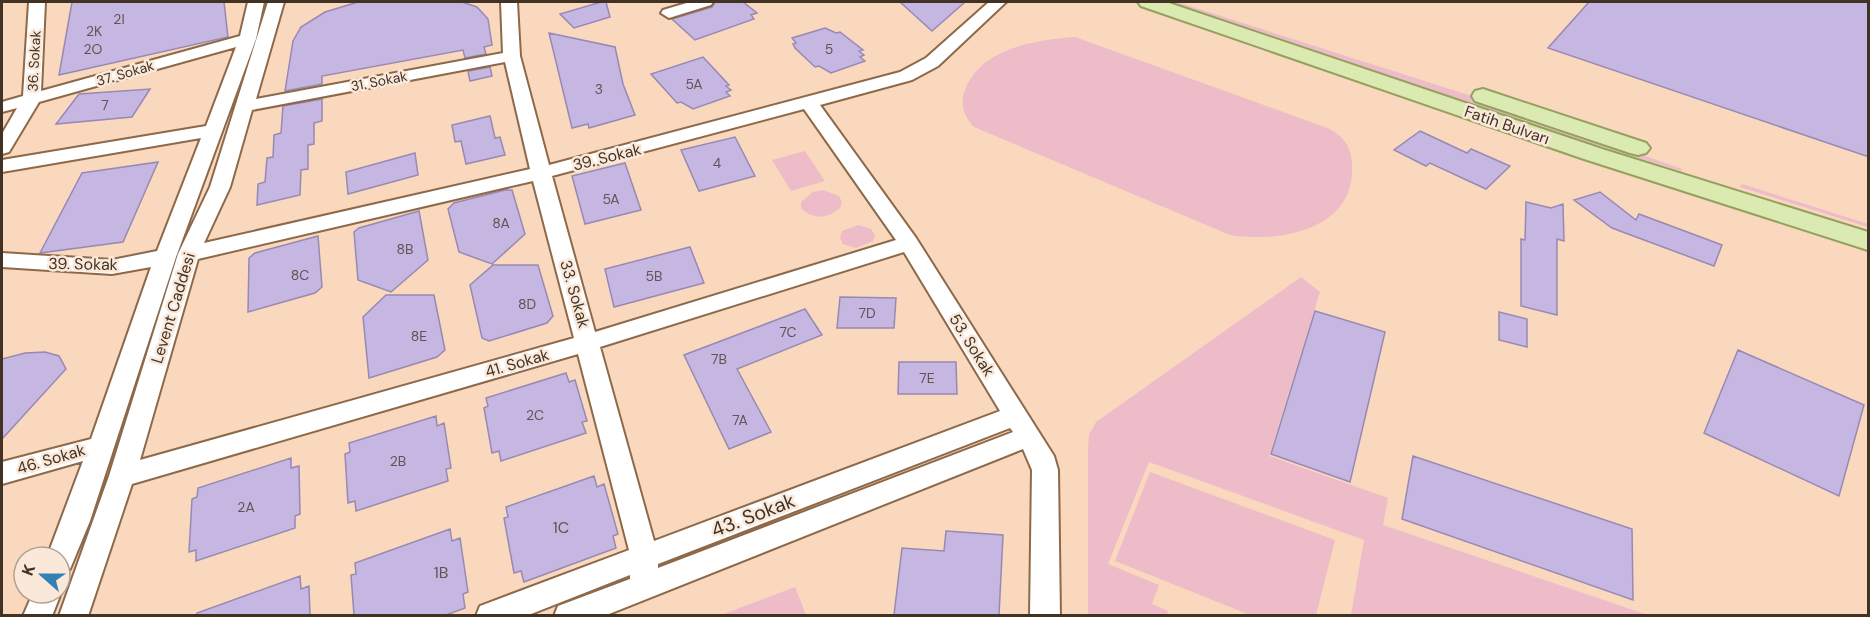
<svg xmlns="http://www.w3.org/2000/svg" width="1870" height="617" font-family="'DM Sans',sans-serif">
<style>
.green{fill:#edbcc8}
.building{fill:#c6b6e2;stroke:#9889b3;stroke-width:1.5}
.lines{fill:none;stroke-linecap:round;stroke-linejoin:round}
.minor-casing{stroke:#8d694a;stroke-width:4}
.major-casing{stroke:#95a05e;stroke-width:4}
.minor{fill:#fff;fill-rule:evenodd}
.major{fill:#daeab1;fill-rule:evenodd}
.labels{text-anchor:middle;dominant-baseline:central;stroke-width:5;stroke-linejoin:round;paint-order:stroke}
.number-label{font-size:14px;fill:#625354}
.far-street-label{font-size:14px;fill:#413224;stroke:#fae9db}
.street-label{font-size:16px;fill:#413224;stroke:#fae9db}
.near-number-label{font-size:16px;fill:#625354}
.near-street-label{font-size:20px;fill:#413224;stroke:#fae9db}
</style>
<rect width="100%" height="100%" fill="#f9d8bd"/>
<path class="green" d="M1162 2H1177L1522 112 1682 169 1681 171 1542 128Z
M1075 37 1330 129C1345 138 1352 148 1352 166 1355 230 1279 243 1230 235L974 127C965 118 960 105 964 93 978 48 1035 40 1075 37Z
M805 151 825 181 791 191 772 160Z
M1742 184 1868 224V227L1740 187Z
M823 190 839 196 842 202 840 208C828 219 812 220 801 208V202L813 192Z
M858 225 871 229 875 235 873 241 856 248 843 244 840 238 842 231Z
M1301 277 1320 292 1269 456 1388 498 1383 525 1648 615H1351L1364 540 1149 462 1108 564 1159 585 1152 604 1168 611 1167 615H1088V448L1089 435 1096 422Z
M1150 472 1335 540 1316 615H1250L1115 561Z
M795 587 806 615H721Z"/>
<path class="building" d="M72 2H224L228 37 59 75Z
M358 2H462L477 7 488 19 492 45 484 47 486 54 465 58 463 50 322 76V84L285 91 293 41 301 27 325 12Z
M601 2H606L610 17 574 28 560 14Z
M715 2H743L757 13 751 15 754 19 695 40 672 19 712 7Z
M900 2H965L932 31Z
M1589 2H1869V157L1548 48Z
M825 28 836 33 840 32 863 50 859 51 864 55 860 57 865 61 831 73 819 66 815 67 795 48 793 44 796 43 792 38Z
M549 33 615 47 623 84 635 115 589 128 588 124 572 128Z
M703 57 729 85 726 86 731 90 726 92 730 96 693 109 681 102 677 103 651 74Z
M490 67 492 76 470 81 468 71Z
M150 89 132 117 56 124 79 94Z
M322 99V121L314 123V144L308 145V169L301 170 300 195 257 205 258 184 265 182 267 158 273 157 274 135 281 133 283 106Z
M490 116 495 138 500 137 505 155 466 164 461 141 455 142 452 125Z
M1420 131 1467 153 1471 149 1510 166 1486 189 1430 163 1426 166 1394 150Z
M735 137 755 176 699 191 681 150Z
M415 153 418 175 348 194 346 172Z
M158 162 123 242 40 253 82 173Z
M625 163 641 210 585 224 572 176Z
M505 190H512L525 234 492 264 459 252 448 209 454 203Z
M1600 192 1636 220 1639 214 1722 245 1714 266 1612 228 1574 200Z
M1526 202 1551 208 1563 204 1564 241 1557 239V315L1521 306V239L1525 240Z
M419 211 428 260 391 292 358 280 354 232 359 228Z
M318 236 322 287 315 293 248 312 249 258 255 253Z
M690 247 704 283 614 307 605 269Z
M493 265H538L553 316 547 323 489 341 482 338 470 285Z
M386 295H434L445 350 437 357 369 378 363 317Z
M840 297 896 298 894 328H837Z
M805 309 822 335 737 369 771 432 729 449 684 355Z
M1315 311 1385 332 1350 482 1271 454Z
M1499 312 1527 319V347L1499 340Z
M1738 350 1864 405 1839 496 1704 433Z
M45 352 59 356 66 369 2 439V359L25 353Z
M899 362H956L957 394H898Z
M566 373 569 382 575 380 587 421 582 422 586 433 501 461 499 451 492 453 484 408 488 406 486 398Z
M436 416 437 426 444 423 451 468 446 469 448 481 356 511 355 501 348 503 345 454 350 452 349 443Z
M1413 456 1632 529 1633 600 1402 519Z
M291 458V468L299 466 300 514 295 516V528L196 561V550L189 552 192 499 197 497 198 488Z
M594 476 597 487 604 484 618 534 613 536 616 548 524 582 521 571 514 573 504 518 508 517 506 507Z
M450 529 452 541 460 538 468 592 463 594 465 608 446 615H354L351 575 356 574 355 563Z
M946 531 1003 535 999 615H894L902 548 944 551Z
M300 576 301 589 309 586 310 615H197V613Z"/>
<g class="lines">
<g class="minor-casing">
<path id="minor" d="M29 2H45L41 91 240 36 248 2H264L256 39 176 257 90 521 70 569 60 572V557H47L83 461 2 484V462L91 439 151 267 112 274 2 267V253L112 260 157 251 201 138 2 172V160L206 126 236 47 39 102 9 152 2 154V134L17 108 2 112V102L23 96Z
M268 2H284L256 99 503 53 501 2H517L520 56 549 165 900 72 926 58 989 2H1006L938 66 912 80 820 105 916 238 1054 456 1058 470 1060 616H1030L1032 470 1023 449 604 616H554L558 606 630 579V575L526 616H476L480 606 629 550 578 354 132 484 88 616H59L109 476 178 254 210 187ZM505 62 530 169 204 243 230 187 252 110ZM804 109 896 240 595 332 552 176ZM533 181 574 338 140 460 198 259ZM904 252 1000 411 654 541 600 347ZM1010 428 1013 432 658 568V564Z
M690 2H713L711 5 669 18 661 13 663 10Z
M60 590 61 593 52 616H23L33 593H60Z"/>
</g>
<g class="major-casing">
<path id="major" d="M1138 2H1166L1602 149 1868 232V250L1584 159 1141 6Z
M1483 89 1646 143 1650 148 1646 153 1638 155 1630 153 1475 101 1472 96 1475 91Z"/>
</g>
<use href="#minor" class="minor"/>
<use href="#major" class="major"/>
</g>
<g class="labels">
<g class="number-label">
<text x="119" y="19">2I</text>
<text x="94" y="31">2K</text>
<text x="93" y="49">2O</text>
<text x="829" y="49">5</text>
<text x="694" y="84">5A</text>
<text x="599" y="89">3</text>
<text x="105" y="105">7</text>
<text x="717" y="163">4</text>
<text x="611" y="199">5A</text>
<text x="501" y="223">8A</text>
<text x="405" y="249">8B</text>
<text x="300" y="275">8C</text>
<text x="654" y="276">5B</text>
<text x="527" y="304">8D</text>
<text x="867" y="313">7D</text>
<text x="788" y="332">7C</text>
<text x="419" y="336">8E</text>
<text x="719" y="359">7B</text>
<text x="927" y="378">7E</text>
<text x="535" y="415">2C</text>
<text x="740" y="420">7A</text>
<text x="398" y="461">2B</text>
<text x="246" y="507">2A</text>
</g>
<g class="far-street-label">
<text transform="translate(34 61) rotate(-87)">36. Sokak</text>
<text transform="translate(125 73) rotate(-16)">37. Sokak</text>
<text transform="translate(379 81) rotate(-11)">31. Sokak</text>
</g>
<g class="street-label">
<text transform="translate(1507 125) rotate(19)">Fatih Bulvarı</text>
<text transform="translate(607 157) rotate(-14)">39. Sokak</text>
<text transform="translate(83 264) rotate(1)">39. Sokak</text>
<text transform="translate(575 294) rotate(74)">33. Sokak</text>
<text transform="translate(173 308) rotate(-73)">Levent Caddesi</text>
<text transform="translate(972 345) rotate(58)">53. Sokak</text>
<text transform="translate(517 363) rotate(-16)">41. Sokak</text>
<text transform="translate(51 459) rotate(-16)">46. Sokak</text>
</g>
<g class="near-number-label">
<text x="561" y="527">1C</text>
<text x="441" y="572">1B</text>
</g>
<g class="near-street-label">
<text transform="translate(753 515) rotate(-21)">43. Sokak</text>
</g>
</g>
<rect width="1870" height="617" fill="none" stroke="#413224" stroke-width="6"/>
<g transform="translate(42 575) rotate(291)"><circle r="28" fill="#fae9db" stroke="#b0a092" stroke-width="1.5"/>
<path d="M0-4.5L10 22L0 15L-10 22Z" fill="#3480b3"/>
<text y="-9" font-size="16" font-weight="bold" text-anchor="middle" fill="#413224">K</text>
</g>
</svg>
